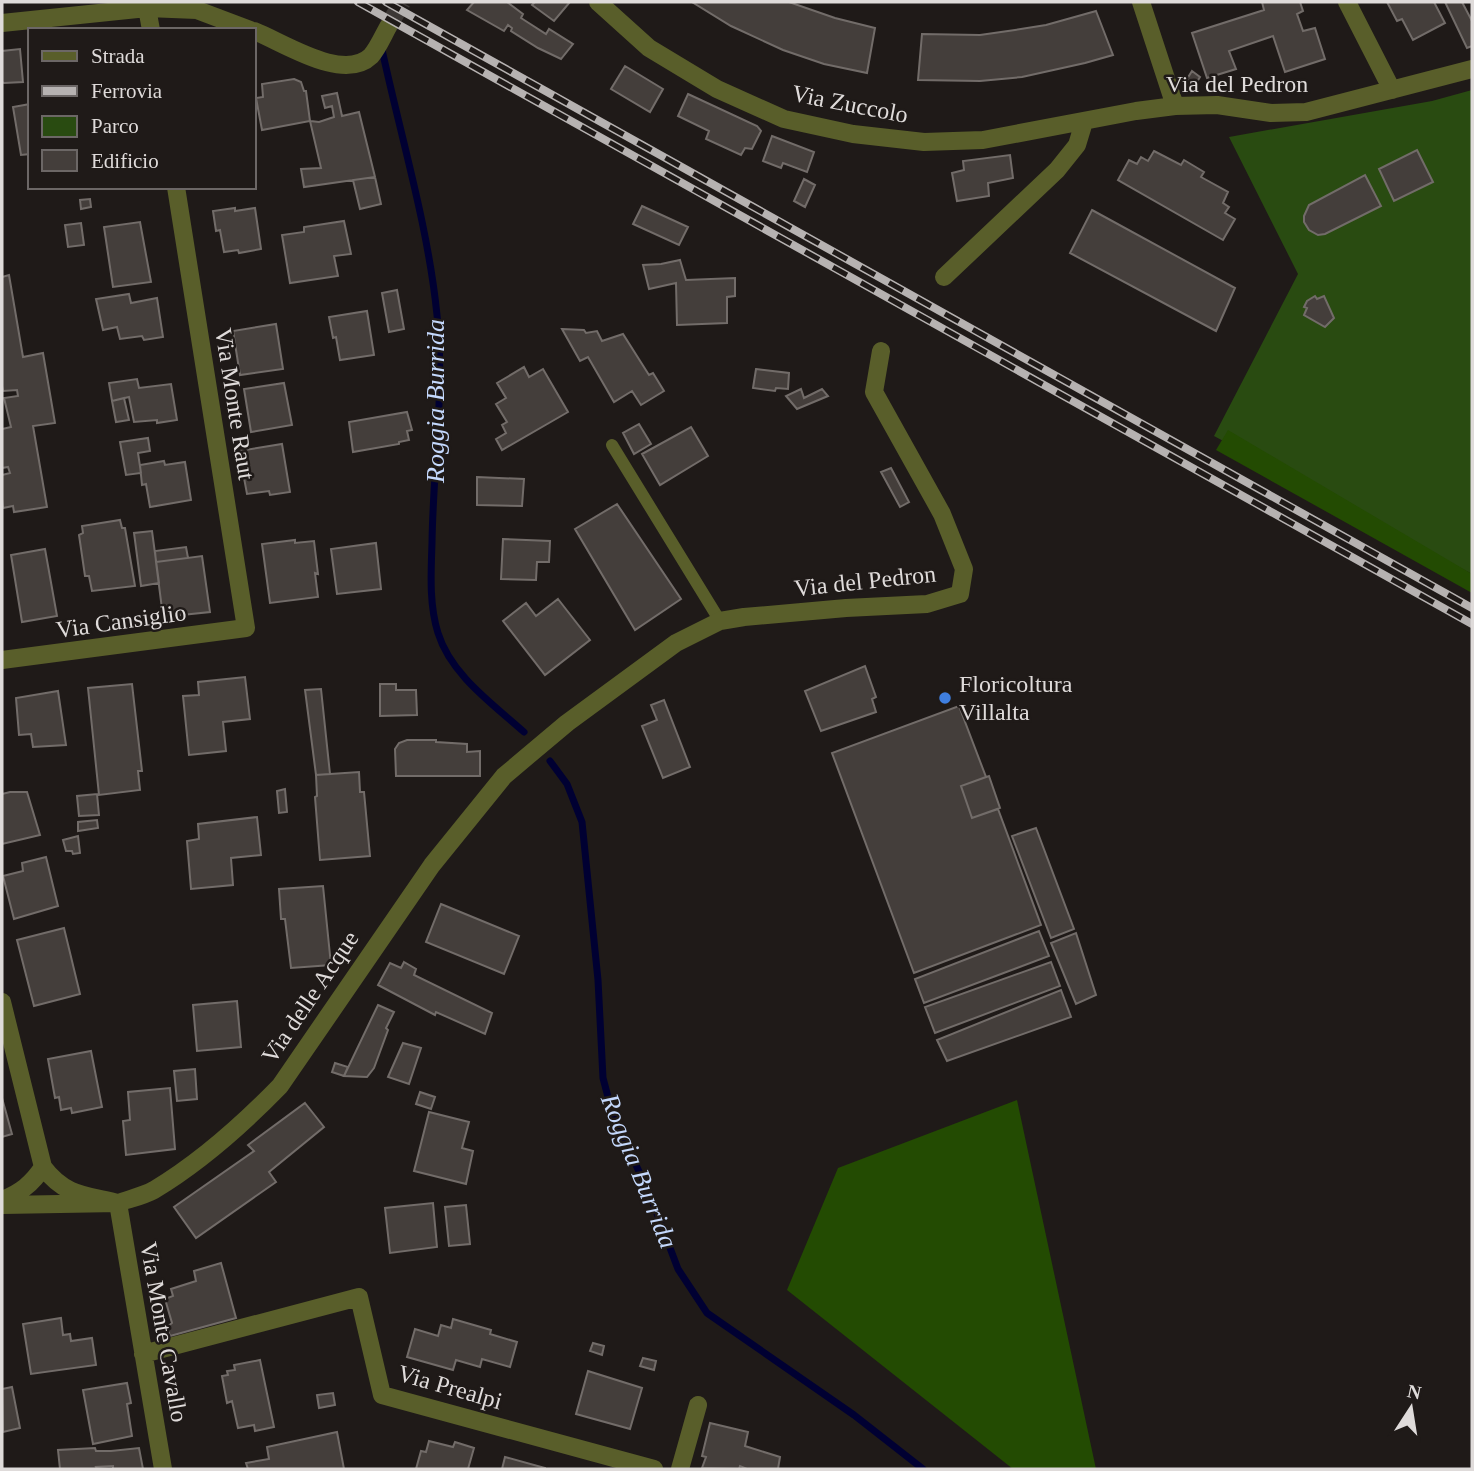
<svg xmlns="http://www.w3.org/2000/svg" width="1474" height="1471" font-family="Georgia,serif">
<style>
.green{fill:#294b11}
.forest{fill:#234b02}
.lines{fill:none;stroke-linecap:round;stroke-linejoin:round}
.stream{stroke:#000032;stroke-width:7}
.building{fill:#443e3b;stroke:#726c69;stroke-width:2}
.street-tunnel{stroke:#3c3735;stroke-width:18;stroke-dasharray:18 9;stroke-linecap:butt}
.lane{stroke:#595e2a;stroke-width:12}
.street{stroke:#595e2a;stroke-width:18}
.rail-casing{stroke:#b6b2b1;stroke-width:8}
.rail{stroke:#1f1a18;stroke-width:5;stroke-dasharray:16;stroke-linecap:butt}
.shop-dot{fill:#3f7fe0;stroke:#1f1a18;stroke-width:2.5}
.labels{text-anchor:middle;dominant-baseline:central;stroke-width:5;stroke-linejoin:round;paint-order:stroke}
.street-label{font-size:24px;fill:#dfdbda;stroke:#1f1a18}
.poi-label{font-size:24px;fill:#dfdbda;stroke:#1f1a18;text-anchor:start}
.water-label{font-size:26px;font-style:italic;fill:#c4d8fc;stroke:#1f1a18}
</style>
<rect width="100%" height="100%" fill="#1f1a18"/>
<path class="green" d="M1472 90V574L1214 436 1298 274 1229 137 1432 101Z"/>
<path class="forest" d="M1228 430 1472 574V593L1216 450Z
M1017 1100 1096 1469H1013L787 1290 838 1168Z"/>
<g class="lines">
<path class="stream" d="M381 45C400 134 428 225 437 315 445 391 433 467 432 543 431 573 429 604 438 633 451 675 493 704 524 732
M550 761 567 784 582 822 598 980 603 1078 613 1116 650 1195 678 1269 707 1313 854 1415 923 1469"/>
</g>
<path class="building" d="M474 2H507L523 14 521 18 546 34 549 29 573 44 561 59 538 48 511 31 512 28 508 25 504 31 467 10Z
M535 2H570L554 21 532 5Z
M692 2H789L835 18 875 28 867 73 824 64 783 50 731 26Z
M1262 2H1300L1303 11 1297 14 1303 31 1315 28 1325 59 1285 72 1273 36 1229 51 1236 69 1207 78 1192 33 1264 10Z
M1387 2H1434L1445 23 1413 40 1402 19 1397 21Z
M1445 2H1462L1472 21V46L1467 48Z
M1096 11 1113 55 1085 63 1022 77 980 81 918 80 922 34 980 35 1015 30 1046 25Z
M20 49 23 82 4 83 2 82V51Z
M625 66 663 89 650 112 611 89Z
M1192 71 1200 77 1195 85 1187 79Z
M294 79 301 82 304 91H306L310 121 262 130 256 98 263 97 262 84Z
M337 93 342 116 359 112 375 177 304 187 301 169 321 168 310 121 319 122 334 117 332 106 325 108 322 96Z
M688 94 757 126 761 131 752 149 745 148 741 155 706 139 709 131 678 116Z
M30 104V154L21 155 13 107Z
M772 136 814 152 807 172 783 163 781 168 763 161Z
M1417 150 1433 182 1394 201 1379 169Z
M1154 151 1181 165 1184 160 1204 172 1201 177 1228 192 1223 203 1229 207 1225 213 1235 219 1223 240 1118 180 1129 160 1137 164 1141 157 1148 161Z
M1010 155 1013 178 988 183 989 196 957 201 952 173 964 170 963 161Z
M1365 175 1381 206 1325 234 1318 235 1309 230 1304 222V216L1309 205Z
M375 177 381 204 360 209 353 180Z
M804 179 815 185 805 207 794 201Z
M90 199 91 207 81 209 80 200Z
M642 206 688 227 679 245 633 224Z
M235 208V211L255 208 261 249 239 253 238 250 224 252 220 230 216 231 213 211Z
M1092 210 1235 288 1216 331 1070 253Z
M344 221 351 254 334 256 338 276 290 283 282 235 304 232V227Z
M140 222 151 282 113 287 104 227Z
M81 223 84 245 68 247 65 225Z
M680 260 686 280 735 278V296L727 297V323L677 325 676 283 649 289 643 265 661 264Z
M9 275 23 357 43 353 55 423 33 426 47 507 14 512 13 506 3 508 2 499V475L10 473 8 467 2 468V429L11 427 4 398 18 396 17 390 3 391 2 386V277Z
M397 290 404 329 389 332 382 293Z
M129 294 131 303 157 298 163 337 144 340 142 336 120 339 117 327 103 330 96 299Z
M1315 296 1317 299 1324 296 1334 318 1325 327 1304 315 1307 308 1304 307 1307 301Z
M367 311 374 355 340 360 336 337 333 338 329 317Z
M276 324 283 369 240 375 233 331Z
M562 329 584 330 586 333 597 331 602 341 623 334 649 375 653 373 664 391 641 405 632 391 614 402 588 357 580 361Z
M524 367 529 377 543 369 568 412 502 450 496 439 506 433 502 425 507 422 496 404 506 398 497 383Z
M756 369 789 373 788 389 776 388 775 391 753 388Z
M137 379 139 388 171 384 177 420 157 423V420L134 422 129 397 112 401 109 383Z
M284 383 292 425 251 432 244 389Z
M801 389 804 398 822 389 828 396 797 409 786 396Z
M124 398 129 420 116 422 112 401Z
M407 412 412 430 407 431 409 440 399 442V444L353 452 349 422Z
M639 424 651 444 634 454 623 433Z
M691 427 708 456 660 485 642 454Z
M148 438 150 451 138 453 141 473 126 475 120 442Z
M282 444 290 492 270 495 269 491 247 494 239 451Z
M164 461 165 465 185 462 191 500 150 507 146 484 142 485 140 465Z
M891 468 909 502 900 507 881 472Z
M477 477 524 479 522 506 477 505Z
M617 504 681 599 635 630 575 529Z
M120 520 122 528H125L135 586 92 591 89 576H85L79 535 83 533 82 526Z
M152 531 159 583 141 586 134 533Z
M503 539 550 541 549 562H537L536 580 501 579Z
M295 540V543L314 541 318 574 315 573 318 597 270 603 262 544Z
M376 543 381 589 337 594 331 549Z
M186 547 188 558 156 562 155 551Z
M45 549 57 616 22 622 11 555Z
M202 556 210 612 163 617 156 562Z
M558 599 590 640 545 675 503 621 526 603 536 616Z
M865 666 876 697 872 699 876 712 821 731 805 691Z
M245 677 250 719 223 722 226 751 189 755 183 696 199 695 198 682Z
M132 684 142 771H138L140 790 99 795 88 688Z
M380 684H396V690H416L417 715 380 716Z
M321 689 330 774 316 775 305 690Z
M58 691 66 745 33 747 31 734 19 735 16 698Z
M664 700 690 767 663 778 642 726 657 720 651 705Z
M959 706 986 777 961 786 972 818 998 809 1041 925 914 973 832 753Z
M436 740V742L467 744V752L480 751V776H396L395 749 399 743 407 740Z
M359 772 360 792H364L370 856 320 860 315 797 317 796 316 775Z
M989 776 1000 808 972 818 961 786Z
M285 789 287 812 279 813 277 791Z
M10 792H27L40 835 2 844V794Z
M97 794 99 815 79 816 77 796Z
M257 817 261 855 231 858 233 885 191 889 187 841 199 839 198 824Z
M97 820 98 828 78 831V822Z
M1036 828 1074 929 1051 938 1012 836Z
M78 836 80 853 73 854 72 851H66L63 840Z
M46 857 58 906 14 919 3 876 23 871 22 863Z
M323 886 331 965 291 968 285 919H281L279 889Z
M441 904 519 936 504 974 426 942Z
M64 928 80 994 34 1006 17 940Z
M1039 931 1049 956 924 1003 915 979Z
M1076 933 1096 995 1076 1004 1051 943Z
M404 962 416 969 414 975 492 1013 485 1034 436 1012 435 1015 378 985 390 963 401 968Z
M1051 962 1060 986 935 1033 925 1007Z
M1061 990 1071 1017 947 1061 937 1040Z
M237 1001 241 1047 197 1051 193 1005Z
M378 1005 394 1012 386 1028 388 1030 374 1068 367 1077 344 1076Z
M403 1043 421 1048 409 1084 388 1077Z
M91 1051 102 1107 72 1113 71 1108 61 1110 59 1097 55 1098 48 1059Z
M335 1063 348 1067 344 1076 332 1072Z
M195 1069 197 1099 177 1101 174 1071Z
M170 1088 175 1149 126 1155 123 1121 130 1120 128 1092Z
M420 1092 435 1097 431 1109 416 1104Z
M2 1098 12 1134 2 1137Z
M305 1103 324 1127 269 1172 276 1182 196 1238 174 1207 254 1151 248 1145Z
M429 1112 469 1122 462 1148 473 1151 466 1184 414 1171Z
M433 1203 437 1247 390 1253 385 1208Z
M466 1205 470 1244 449 1246 445 1207Z
M221 1263 236 1318 170 1336 167 1327 172 1323 165 1299 173 1296 171 1289 196 1281 194 1271Z
M61 1318 63 1335 70 1334 71 1341 92 1338 96 1365 31 1374 23 1324Z
M453 1319 491 1330 490 1334 517 1342 510 1367 482 1359 480 1367 456 1360 453 1370 407 1357 415 1329 438 1336 441 1325 451 1328Z
M593 1343 604 1346 602 1355 590 1351Z
M643 1358 656 1361 654 1370 640 1366Z
M260 1360 274 1427 255 1431 254 1425 238 1428 232 1401 227 1403 222 1376 228 1375 227 1371 235 1370 234 1365Z
M588 1371 642 1388 630 1429 576 1414Z
M127 1383 131 1403 127 1404 132 1436 93 1444 83 1390Z
M12 1387 20 1428 3 1432 2 1389Z
M333 1393 335 1405 319 1408 317 1395Z
M710 1423 748 1432 745 1446 780 1457 778 1469H747L740 1466 739 1469 702 1468 706 1457 702 1456Z
M337 1432 344 1469H248L246 1463 269 1459 267 1447Z
M429 1441 453 1447 455 1442 474 1448 468 1469H416L421 1451 426 1452Z
M95 1448 96 1451H111L139 1448 143 1469H113V1466L96 1467 97 1469H60L58 1450Z
M505 1457 545 1468V1469H502Z"/>
<g class="lines">
<path class="street-tunnel" d="M388 27 402 2"/>
<path class="lane" d="M612 445 720 621"/>
<path class="street" d="M598 2 649 48 717 89 784 119 853 134 924 142 983 140 1136 111 1175 106 1217 105 1271 113 1306 112 1472 69
M1141 2 1175 106
M1347 2 1392 90
M147 8 151 30
M2 23 147 8 197 10 250 30
M254 31C283 42 343 83 371 56 378 48 383 36 388 27
M944 277 1057 170 1077 145 1084 122
M2 660 246 628 176 187
M2 1002 43 1167C65 1196 85 1195 118 1203L2 1205
M2 1200C20 1193 32 1184 43 1167
M143 1354 359 1297 382 1395 654 1469
M163 1469 118 1203C129 1199 143 1196 154 1190 199 1163 244 1123 280 1086L432 865 504 776 567 723 676 643 720 621 744 617 846 608 927 604 960 594 964 569 942 514 874 392 881 351
M680 1469 698 1405"/>
<g class="rail-casing">
<path id="rail" d="M358 2 1472 624
M386 2 1472 608"/>
</g>
<use href="#rail" class="rail"/>
</g>
<circle class="shop-dot" cx="945" cy="698" r="7"/>
<g class="labels">
<g class="street-label">
<text x="1237" y="84">Via del Pedron</text>
<text transform="translate(850 104) rotate(11)">Via Zuccolo</text>
<text transform="translate(235 404) rotate(81)">Via Monte Raut</text>
<text transform="translate(865 581) rotate(-6)">Via del Pedron</text>
<text transform="translate(121 621) rotate(-8)">Via Cansiglio</text>
<text transform="translate(310 997) rotate(-56)">Via delle Acque</text>
<text transform="translate(164 1332) rotate(80)">Via Monte Cavallo</text>
<text transform="translate(450 1387) rotate(16)">Via Prealpi</text>
</g>
<g class="poi-label">
<text x="959" y="684">Floricoltura<tspan x="959" dy="28">Villalta</tspan></text>
</g>
<g class="water-label">
<text transform="translate(435 401) rotate(-90)">Roggia Burrida</text>
<text transform="translate(639 1171) rotate(68)">Roggia Burrida</text>
</g>
</g>
<rect width="1474" height="1471" fill="none" stroke="#dfdbda" stroke-width="7"/>
<rect x="28" y="28" width="228" height="161" fill="#1f1a18" stroke="#6c6766" stroke-width="2"/>
<rect x="42" y="51" width="35" height="10" fill="#595e2a" stroke="#6c6766" stroke-width="2"/>
<text x="91" y="63" font-size="21" fill="#dfdbda">Strada</text>
<rect x="42" y="86" width="35" height="10" fill="#b6b2b1" stroke="#6c6766" stroke-width="2"/>
<text x="91" y="98" font-size="21" fill="#dfdbda">Ferrovia</text>
<rect x="42" y="116" width="35" height="21" fill="#294b11" stroke="#6c6766" stroke-width="2"/>
<text x="91" y="133" font-size="21" fill="#dfdbda">Parco</text>
<rect x="42" y="150" width="35" height="21" fill="#443e3b" stroke="#6c6766" stroke-width="2"/>
<text x="91" y="168" font-size="21" fill="#dfdbda">Edificio</text>
<g transform="translate(1411 1408) rotate(12)" stroke="#1f1a18" stroke-width="5" paint-order="stroke">
<path d="M0-5L12 26L0 18L-12 26Z" fill="#dfdbda"/>
<text y="-10" font-size="19" font-weight="bold" text-anchor="middle" fill="#dfdbda">N</text>
</g>
</svg>
